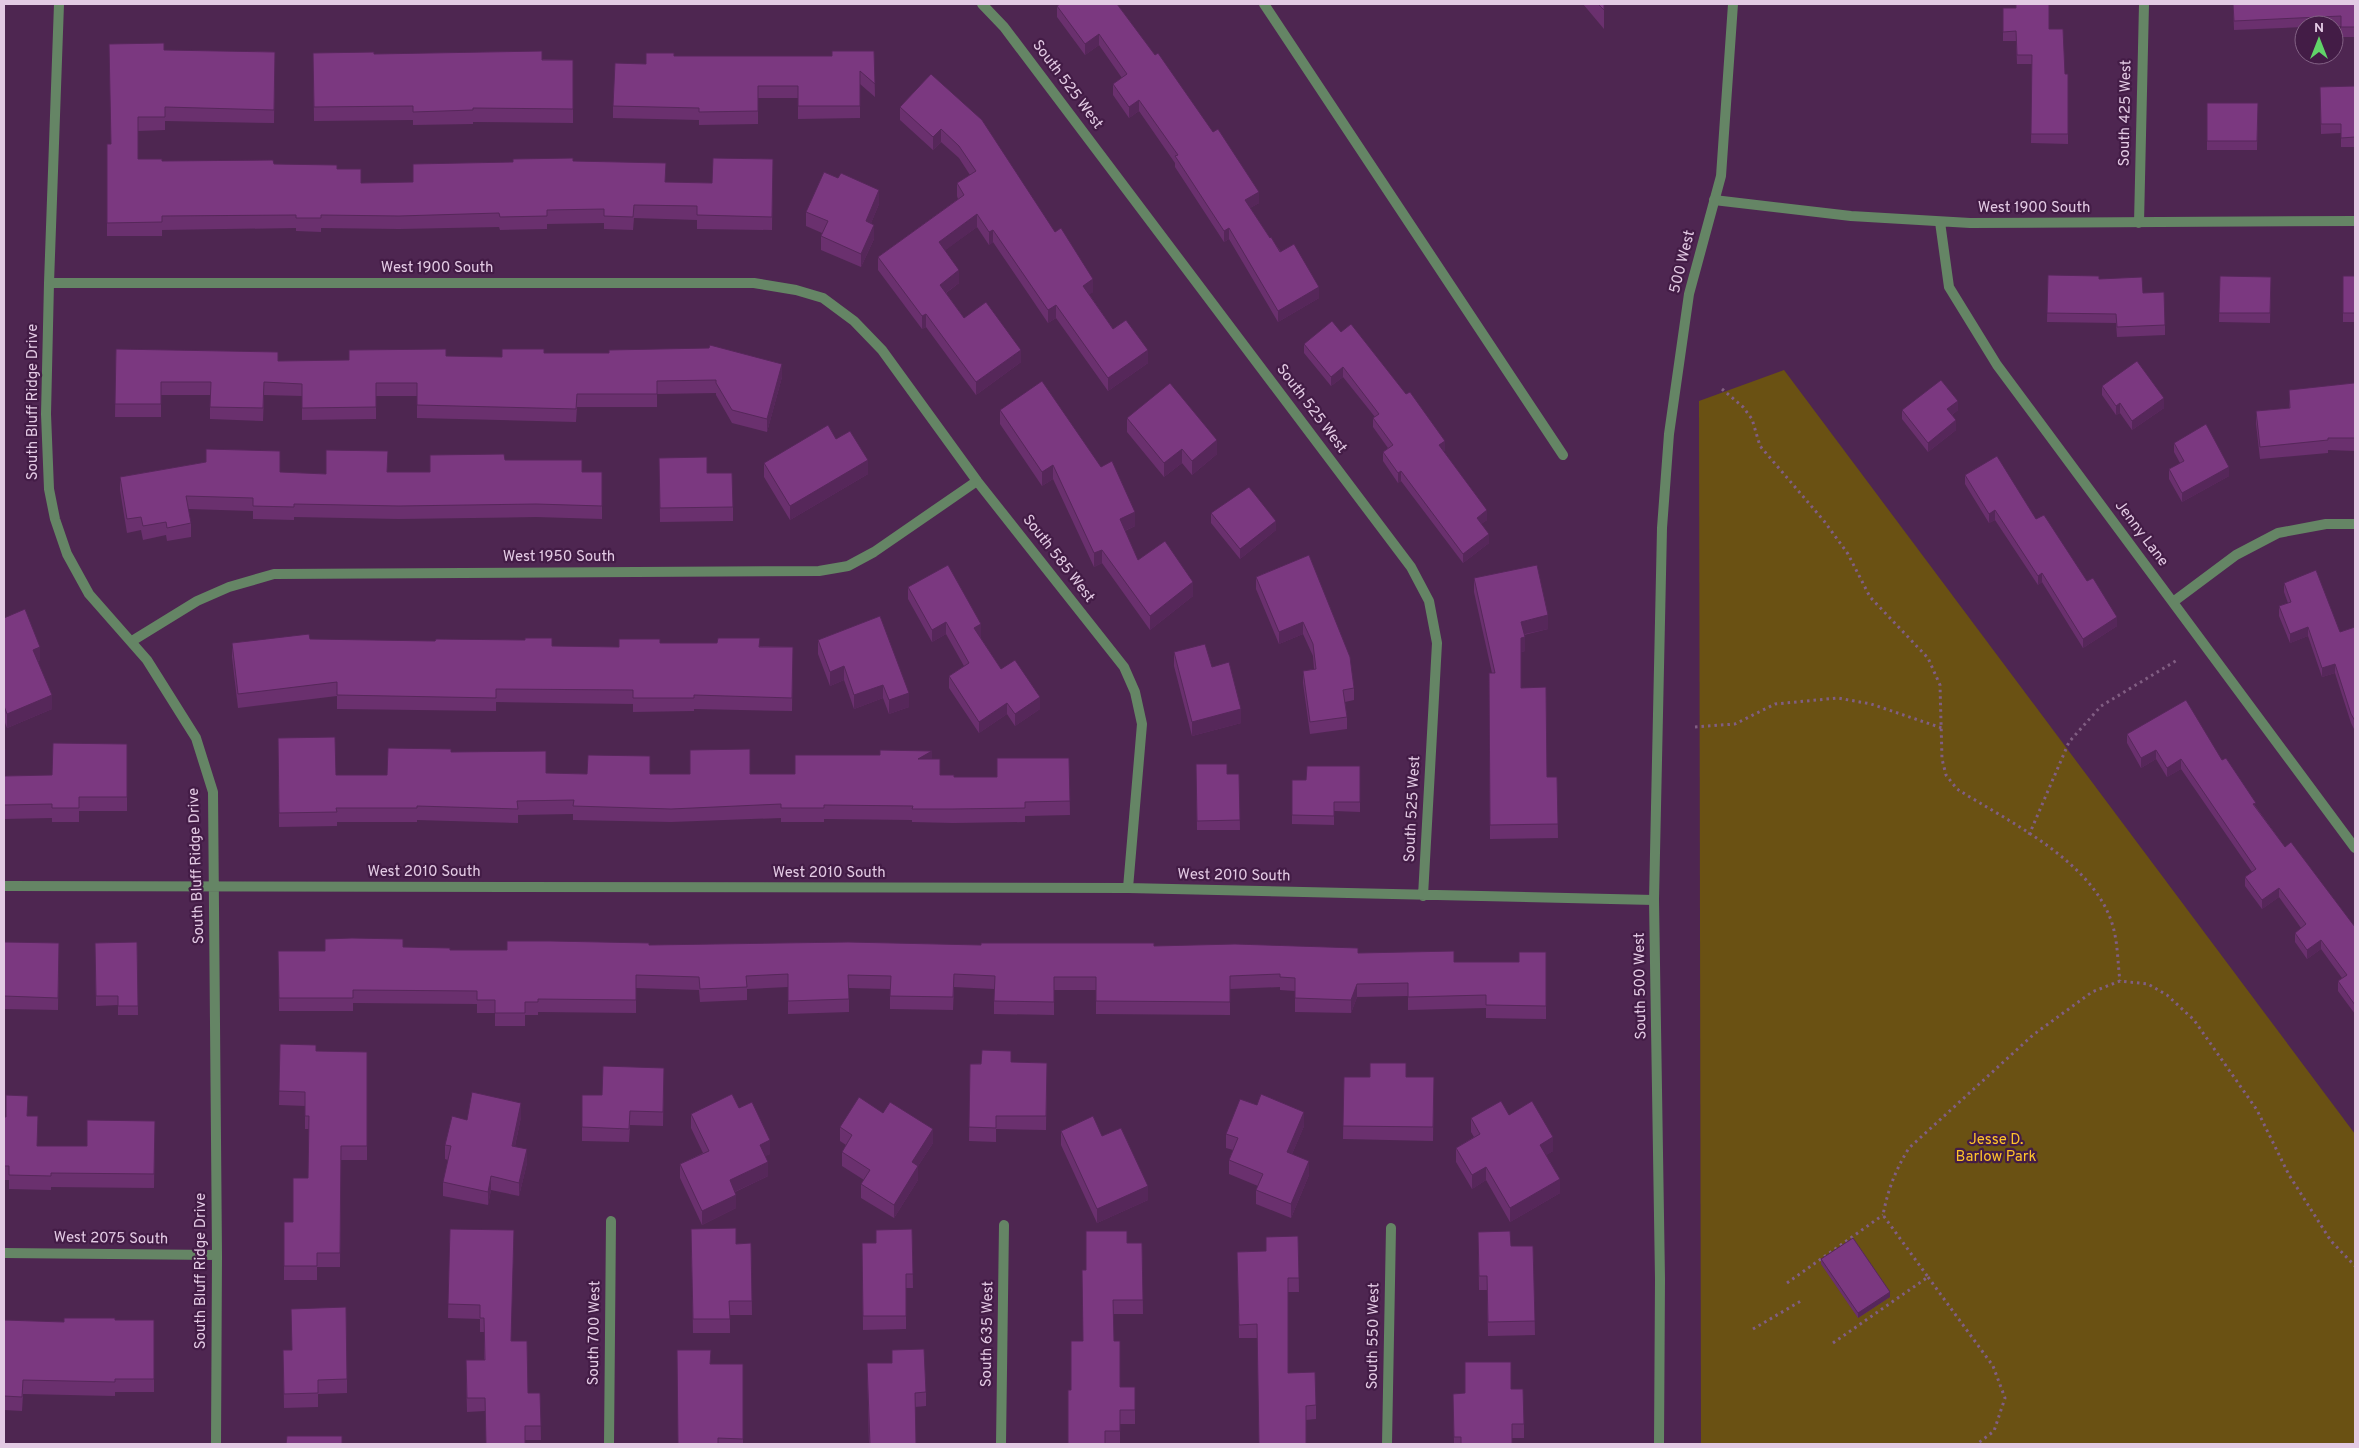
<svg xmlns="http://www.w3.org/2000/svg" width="2359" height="1448" font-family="Overpass,sans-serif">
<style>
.green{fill:#6a5113}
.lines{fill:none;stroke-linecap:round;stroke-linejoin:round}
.path{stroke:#815e83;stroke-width:3;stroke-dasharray:2.5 4;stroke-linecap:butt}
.service{stroke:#658565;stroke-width:10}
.minor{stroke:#658565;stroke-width:10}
.tertiary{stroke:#658565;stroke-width:10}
.wall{fill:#6a306e}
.shaded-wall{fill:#56275a}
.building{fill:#7b3880;stroke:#56275a}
.labels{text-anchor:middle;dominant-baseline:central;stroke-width:4.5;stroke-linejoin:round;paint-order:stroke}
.street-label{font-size:15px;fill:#e3cae4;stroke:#431c46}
.park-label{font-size:15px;fill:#ffc42b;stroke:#431c46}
</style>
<rect width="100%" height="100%" fill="#4e2651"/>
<path class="green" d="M1784 370 2355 1134V1444H1701L1699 401Z"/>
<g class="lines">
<path class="path" d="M1722 389 1743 407 1752 419 1760 446 1824 521 1848 554 1870 597 1928 658 1940 685 1942 759 1946 775 1957 789C2012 824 2102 865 2115 935 2118 950 2118 966 2120 981
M1695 727 1735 724 1775 704 1838 698 1871 704 1942 728
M2029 835 2069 742 2101 706 2179 659
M1928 1277 1993 1366 2005 1398 1994 1431 1977 1444
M1787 1283 1883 1215
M1753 1329 1801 1301
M1833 1343 1928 1277 1883 1215C1888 1189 1896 1169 1909 1148L2033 1035 2092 992 2120 981 2148 984 2167 995 2194 1020 2257 1110 2289 1175 2331 1241 2355 1266"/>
<path class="service" d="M1264 4 1563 455"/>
<path class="minor" d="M59 4 49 283 46 414 49 489 55 519 67 554 89 594 147 660 196 738 213 792 217 1255 216 1444
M982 4 1004 27 1411 567 1429 601 1437 643 1423 896
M1714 200 1851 216 1970 223 2355 221
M1940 222 1949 287 1997 365 2355 848
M2139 223 2144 4
M49 283H754L796 290 823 298 854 321 882 350 977 481 1124 667 1135 692 1142 724 1128 888
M2173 602 2236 555 2278 533 2326 524H2355
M132 641 197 601 229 587 274 574 819 571 848 566 874 552 977 481
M4 886 1128 888 1654 900
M4 1253 217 1255
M609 1444 611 1221
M1001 1444 1004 1225
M1387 1444 1391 1228"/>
<path class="tertiary" d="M1659 1444 1660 1279 1654 900 1662 528 1669 434 1689 294 1721 176 1733 4"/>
</g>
<path class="wall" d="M1117 4 1259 203 1250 208 1270 238 1319 298 1278 322 1229 239 1224 242 1175 167V163L1139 111 1129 118 1113 95V84L1122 78 1099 45 1085 55 1057 17V6Z
M1583 4H1604V29Z
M2233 4H2355V37H2341V26H2334V25H2304V27L2234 30Z
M2003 8 2049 29 2065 74H2068V144L2031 143 2032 64H2017L2016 41H2003Z
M164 50 275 52 274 123 165 121V130L138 131V159L162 161 274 164 337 169 361 183 413 182 573 161 666 182 712 183 773 159 772 230 697 229V220L634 218 633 230 604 229V223L547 224V229L500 230 499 227 399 229 321 228V232L296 231V228L162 230V236H107V144H111Z
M874 51 875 97 860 84V118L798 119V98H758V124L699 125V120L613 118V106L646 64 832 56Z
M313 53 573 60V123L473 122V124L413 125V120L314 121Z
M931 74 1093 292 1089 294 1113 329 1148 363 1108 391 1056 318 1048 323 993 242 989 245 977 227 945 250 959 283 946 293 964 318 1021 362 976 395 926 327 922 329 878 270V257L958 199 957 196V183L970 175 959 158 941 142 933 150 900 120V107Z
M2355 86V147H2341V133L2321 134 2320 87Z
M2207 103H2258L2257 150H2207Z
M879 204 871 223 874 239 861 267 821 250V236L822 233 806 226V212Z
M2048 275 2099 279 2143 293 2165 325V335L2117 337 2116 323 2047 322Z
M2220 276 2271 277 2270 323 2219 322Z
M2343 276H2355V322H2343Z
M1341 332 1445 451H1443L1487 520 1481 524 1489 543 1463 563 1401 481 1398 483 1383 461V452L1388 448 1373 427V418L1375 417 1343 377 1331 386 1304 353V344Z
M116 349 278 361 349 360 446 356 502 357 544 353 782 377 767 432 732 423 716 395V393L657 394V407H577L576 422 417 418V396H376V419L302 420V396L264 395 263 421 210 419V395H161V417H115Z
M2355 383V451L2328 450V453L2260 459 2256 424V411L2289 408V390Z
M2102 386 2164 408 2132 430 2120 413 2116 415 2102 395Z
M1000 410 1135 526 1125 531 1138 560 1193 596 1150 630 1102 563 1094 567 1053 479 1042 486 1000 424Z
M1902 410H1958L1952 415 1956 430 1928 452 1902 419Z
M1127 418 1217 454 1192 475 1182 463 1164 477 1127 432Z
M836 439 868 474 790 520 764 477V463Z
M2174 443 2229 476 2182 502 2169 479V469L2180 463 2174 452Z
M659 458 707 473 733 507V521L660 522Z
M505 460 582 472H602V519L536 517 399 519 294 517V520L253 519V511L188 509 191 523V537L167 541 166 535 143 540 141 530 127 533 120 490V477L206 462 280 472 326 474 430 472Z
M1965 475 2036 519 2087 581 2117 626 2083 648 2042 582 2038 585 1995 520 1989 523 1965 484Z
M1211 513 1276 530 1240 559 1211 523Z
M1309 555 1354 688V700L1345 702 1347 717V729L1310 734 1303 683V671L1314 669 1313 656 1303 634 1279 644 1256 589V577Z
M1474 578 1548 629 1524 635 1525 651 1521 652V688L1547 777H1557L1558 838 1490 839 1489 673H1492L1474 592Z
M2284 583 2340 632 2355 627V731L2351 723 2335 673 2322 677 2308 636 2290 643 2279 616V606L2288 603 2284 592Z
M908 587 981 636 980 637 1001 669 1040 709 1015 726 1007 714 979 733 949 688V676L964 666 946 634 932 642 908 599Z
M880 616 909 707 889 714 883 698 854 709 844 680 830 686 818 654V640Z
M4 618 40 660 38 661 52 709 7 728 4 720Z
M310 639 552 646 619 647 660 643 793 647 792 711 694 709V711L633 712V704L496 702V711L337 709V696L238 708 232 657V643Z
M1174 652 1212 667 1241 723 1192 736 1174 666Z
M2127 734 2222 760 2285 847 2355 927V1014L2338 991V981L2342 978 2321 949 2307 959 2295 942V933L2301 928 2279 897 2262 909 2245 886V877L2252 872 2181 769 2167 777 2156 759 2141 768 2127 743Z
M278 738 336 775H387L451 752 546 773 587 774H795L932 759 940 775 954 777H997L1069 758 1070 815 1025 816V822L953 823 912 822V820L824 819V822H781V818L671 822 573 820V814L518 815V823L417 820V822H337V826L279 827Z
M127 744V811H79V822H52V818L4 819V749L5 776 52 775Z
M1196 764 1227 774H1239L1240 830H1197Z
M1360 766V812L1334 811V825L1292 824V780H1306Z
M4 942 59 943 58 1010 4 1009Z
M137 942 138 1015H118V1005L96 1006 95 943Z
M649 945H981L1154 946 1358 953 1454 962H1519L1546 952V1019L1486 1018V1008L1408 1010V996L1357 997 1351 1013 1295 1012V991L1280 990V987L1230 989V1015L1096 1014V990H1054V1015L994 1014V989L954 987 953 1010 890 1009V989L849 988V1012L788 1014V987L747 989V1000L700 1002 699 990 636 988V1013L538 1012V1015H525V1026H495V1013H477V1004L353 1003V1011H279L278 951H325L403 947 450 950H507Z
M280 1044 316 1051 367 1052V1160H341L340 1267H317V1280H284V1222H293L308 1178 309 1129H305V1106L279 1105Z
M1011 1062 1047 1063 1046 1130 996 1129V1142L969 1141 970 1064Z
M664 1068 663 1126 630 1125 629 1142 582 1141V1095H602Z
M1344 1077H1434L1433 1141 1343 1139Z
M739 1108 770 1154 765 1156 768 1176 735 1192 736 1208 702 1225 680 1178V1164L703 1153 691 1128V1114Z
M883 1113 933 1143 918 1166V1180L894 1218 861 1198V1184L864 1180 842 1166V1152L846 1145 840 1141V1127Z
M1509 1115 1553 1151 1546 1155 1560 1193 1510 1222 1486 1180 1472 1189 1456 1162V1148L1474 1137 1471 1132V1118Z
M28 1116 37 1146H87L155 1121 154 1188 51 1187V1190L9 1189V1180H4V1117Z
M521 1117 515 1146 527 1163 519 1196 491 1190 488 1205 443 1196V1182L448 1160 445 1159V1145L467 1120Z
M1304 1126 1292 1154 1309 1175 1291 1218 1256 1204V1190L1258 1186 1229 1174V1160L1233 1150 1226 1148V1134Z
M1061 1131 1148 1200 1097 1223 1061 1145Z
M450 1229 512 1341 528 1393H540L541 1440H525L485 1411 467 1412 466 1374 484 1360V1332H480V1319L448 1318Z
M691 1229 736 1244 751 1243 752 1315H730V1333H693Z
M912 1229 913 1288H906V1329L863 1330 862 1243H876Z
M1478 1232 1511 1246H1533L1535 1335 1488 1336 1487 1290H1479Z
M1298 1236 1299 1292H1288V1373L1316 1405V1419L1306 1420 1257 1338H1239L1237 1252 1266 1251Z
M1127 1243H1142L1143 1314H1113L1114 1341 1120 1387H1135V1424H1120V1444H1068L1071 1390 1083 1341 1086 1270Z
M1821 1259 1890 1297 1858 1318 1821 1264Z
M4 1320 64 1322 154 1320V1392H115V1396L23 1394 22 1411 4 1410Z
M283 1350 347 1379V1393L318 1394V1407L284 1408Z
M867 1363 926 1392V1406L915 1407 916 1444H869Z
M711 1364H743V1444H678Z
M1511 1389 1524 1424V1438H1512V1444H1454L1453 1394Z"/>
<path class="shaded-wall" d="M1099 34V45L1085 55V44Z
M1139 100V111L1129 118V107Z
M941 129V142L933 150V137Z
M879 190V204L866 235V221Z
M1259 192V203L1245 211V200Z
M977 214V227L939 255V242Z
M874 225V239L861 267V254Z
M1229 228V239L1224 242V231Z
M993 230V242L989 245V232Z
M959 270V283L940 297V285Z
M1093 279V292L1083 299V286Z
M1319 287V298L1278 322V311Z
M1056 305V318L1048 323V310Z
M926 314V327L922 329V316Z
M1021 350V362L976 395V382Z
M1148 350V363L1108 391V378Z
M782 364V377L767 432V419Z
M1343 367V377L1331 386V377Z
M2164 398V408L2132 430V421Z
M1958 401V410L1947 419V409Z
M2120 403V413L2116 415V406Z
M1956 420V430L1928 452V443Z
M1217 440V454L1192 475V461Z
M1445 441V451L1439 455V445Z
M1182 449V463L1164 477V463Z
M868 460V474L790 520V506Z
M1053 465V479L1042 486V472Z
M2229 467V476L2182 502V493Z
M1401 471V481L1398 483V473Z
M1487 510V520L1477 527V518Z
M1995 510V520L1989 523V514Z
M1135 512V526L1120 533V519Z
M1276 521V530L1240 559V549Z
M1489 534V543L1463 563V554Z
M1102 550V563L1094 567V553Z
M2042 573V582L2038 585V576Z
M1193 582V596L1150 630V616Z
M1548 615V629L1521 635V622Z
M2117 617V626L2083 648V639Z
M946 622V634L932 642V630Z
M1303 622V634L1279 644V632Z
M981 624V636L974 640V628Z
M2308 627V636L2290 643V634Z
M1525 637V651L1521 652V638Z
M40 647V660L33 663V650Z
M2335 664V673L2322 677V668Z
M844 666V680L830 686V672Z
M883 685V698L854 709V695Z
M909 693V707L889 714V700Z
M52 695V709L7 728V714Z
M1040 697V709L1015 726V714Z
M1007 703V714L979 733V722Z
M1241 709V723L1192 736V722Z
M2156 750V759L2141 768V758Z
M932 751V764L918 759Z
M2181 759V769L2167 777V768Z
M2279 888V897L2262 909V900Z
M2321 940V949L2307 959V950Z
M1357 984V997L1351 1013V1000Z
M521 1103V1117L512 1160V1146Z
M1304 1112V1126L1287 1166V1152Z
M933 1129V1143L918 1166V1180L894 1218V1205L912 1162Z
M1553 1137V1151L1540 1159V1145Z
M770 1140V1154L760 1159V1145Z
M527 1149V1163L519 1196V1183Z
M1309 1161V1175L1291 1218V1204Z
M768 1162V1176L730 1194V1180Z
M1486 1167V1180L1472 1189V1175Z
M491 1176V1190L488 1205V1192Z
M1560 1179V1193L1510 1222V1208Z
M1148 1186V1200L1097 1223V1209Z
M736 1195V1208L702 1225V1211Z
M1890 1292V1297L1858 1318V1313Z"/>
<path class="building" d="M1060 4H1117L1155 55 1158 53 1213 132 1218 129 1259 192 1245 200 1270 238 1271 237 1280 252 1294 244 1319 287 1278 311 1229 228 1224 231 1175 156 1178 155 1139 100 1129 107 1113 84 1127 74 1099 34 1085 44 1057 6Z
M1598 4H1604V10Z
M2016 4H2049V29H2063L2065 74H2068V134H2031L2032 55H2017L2016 31 2003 32V8H2016Z
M2233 4H2355V27H2341V16L2234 21Z
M164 43V50L275 52 274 110 165 107V117H138V159H162V161L273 160 274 164 337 165V169H361V183L413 182V164L513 162V159L573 158V161L666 163 665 182 712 183 713 158 773 159 772 217 697 215V206L634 205 633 217 604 216V209L547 210V216L500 217 499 213 399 216 321 215V218H296V215L162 216V222L107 223V144H111L109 44Z
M542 51V60H573V109L473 108V110L413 112V106L314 107 313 53 374 52V54Z
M832 51H874L875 84 860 71V106H798V86H758V111L699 112V108L613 106 615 63 646 64V53H674V56H832Z
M931 74 982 120 1055 232 1061 228 1093 279 1083 286 1113 329 1126 320 1148 350 1108 378 1056 305 1048 310 993 230 989 232 977 214 939 242 959 270 940 285 964 318 986 302 1021 350 976 382 926 314 922 316 878 257 964 195 957 183 976 171 959 146 941 129 933 137 900 107Z
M2355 86V137L2341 138V124H2321L2320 87Z
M2207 103H2258L2257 141H2207Z
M824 172 838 178 841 173 879 190 866 221 874 225 861 254 821 236 828 221 806 212Z
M2048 275 2099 276V279L2142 277 2143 293 2164 292 2165 325 2117 327 2116 314 2047 313Z
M2220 276 2271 277 2270 313H2219Z
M2343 276H2355V313H2343Z
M1332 321 1341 332 1351 324 1406 394 1410 392 1445 441 1439 445 1487 510 1477 518 1489 534 1463 554 1401 471 1398 473 1383 452 1393 445 1373 418 1379 414 1343 367 1331 377 1304 344Z
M710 345 782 364 767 419 732 410 716 383V380L657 381V394H577L576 409 417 405V383H376V407L302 408V384L264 382 263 408 210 407 211 382H161V404H115L116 349 278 352V361L349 360V350L446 349V356L502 357V349H544V353H609V350L709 348Z
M2137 361 2164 398 2132 421 2120 403 2116 406 2102 386Z
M1941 380 1958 401 1947 409 1956 420 1928 443 1902 410Z
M1042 381 1101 467 1112 461 1135 512 1120 519 1138 560 1165 541 1193 582 1150 616 1102 550 1094 553 1053 465 1042 472 1000 410Z
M1170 383 1217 440 1192 461 1182 449 1164 463 1127 418Z
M2354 383H2355V438H2328V440L2260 447 2256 411 2290 408 2289 390Z
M2206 424 2229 467 2182 493 2169 469 2184 461 2174 443Z
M828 425 836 439 850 431 868 460 790 506 764 463Z
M206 449 280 451V472L326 474V450L388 451 387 472H430V455L504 454 505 460H582V472H602V506L536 504 399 506 294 504V507L253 506V498L186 496 191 523 167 528 166 522 143 526 141 517 127 519 120 477 206 462Z
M1997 456 2036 519 2044 515 2087 581 2093 578 2117 617 2083 639 2042 573 2038 576 1995 510 1989 514 1965 475Z
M707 457V473H732L733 507 660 508 659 458Z
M1249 487 1276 521 1240 549 1211 513Z
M1309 555 1350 657 1354 688 1343 690 1347 717 1310 722 1303 671 1316 669 1313 644 1303 622 1279 632 1256 577Z
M948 565 981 624 974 628 1001 669 1015 660 1040 697 1015 714 1007 703 979 722 949 676 969 663 946 622 932 630 908 587Z
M1537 565 1548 615 1521 622 1525 637 1521 638V688L1546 687 1547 777H1557L1558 824 1490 825 1489 673H1495L1474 578Z
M2316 570 2340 632 2355 627V721L2351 714 2335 664 2322 668 2308 627 2290 634 2279 606 2291 602 2284 583Z
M25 609 40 647 33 650 52 695 7 714 4 706V618Z
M880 616 909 693 889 700 883 685 854 695 844 666 830 672 818 640Z
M309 634 310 639 435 641 436 639 525 640V638H552V646L619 647V639H660V643H717L718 638H760L759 647H793L792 698 694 695V698H633V690L496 689V698L337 695V682L238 694 232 643Z
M1205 644 1212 667 1229 662 1241 709 1192 722 1174 652Z
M2186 700 2222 760 2226 758 2256 803 2253 804 2285 847 2291 842 2355 927V1005L2338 981 2347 975 2321 940 2307 950 2295 933 2306 924 2279 888 2262 900 2245 877 2256 869 2181 759 2167 768 2156 750 2141 758 2127 734Z
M335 737 336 775H387L388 748 451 749V752L546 751V773L587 774 588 755 650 756V774H690V750L750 749V774H795V755H880V750L932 751 918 759H940V775H954V777H997V758H1069L1070 801 1025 802V808L953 809H912L913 806 824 805V808H781V804L671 809 573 806 574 800 517 801 518 809 417 806V808H336L337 812 279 813 278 738Z
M53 743 127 744V797H79V808H52V804L4 805V749H5V776L52 775Z
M1196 764H1227V774H1239L1240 820 1197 821Z
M1307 766H1360V802H1334V816L1292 815V780H1306Z
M352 938 403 939V947L450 948V950H507V941H551L649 943V945L848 942 981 945V943H1154V946L1235 944 1358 948V953L1454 951V962H1519V952H1546V1006L1486 1005V995L1408 997V983L1357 984 1351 1000 1295 998V978L1280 977V974L1230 976V1002L1096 1001V977H1054V1002L994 1001 995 976 954 974 953 997 890 996 891 976 848 975 849 999 788 1001V974L746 976 747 987 700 989 699 977 636 975V1000L538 999V1002H525V1013H495V1000H477V991L353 990V998H279L278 951H325V939Z
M4 942 59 943 58 998 4 996Z
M137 942 138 1006H118V996H96L95 943Z
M280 1044 316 1045V1051L367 1052V1146H341L340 1253H317V1266H284V1222H293V1178H308L309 1116H305V1092L279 1091Z
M982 1050 1011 1051V1062L1047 1063 1046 1116H996V1128L969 1127 970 1064H981Z
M1370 1063H1406V1077H1434L1433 1127 1343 1126 1344 1077H1370Z
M603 1066 664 1068 663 1112 630 1111 629 1129 582 1127V1095H602Z
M472 1092 521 1103 512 1146 527 1149 519 1183 491 1176 488 1192 443 1182 451 1146 445 1145 452 1116 467 1120Z
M732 1094 739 1108 752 1102 770 1140 760 1145 768 1162 730 1180 736 1195 702 1211 680 1164 709 1151 691 1114Z
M1261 1094 1304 1112 1287 1152 1309 1161 1291 1204 1256 1190 1263 1174 1229 1160 1238 1138 1226 1134 1240 1099 1257 1105Z
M6 1095 28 1096 27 1116H38L37 1146H87V1120L155 1121 154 1174 51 1173V1176L9 1175V1166H4V1117H6Z
M859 1097 883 1113 890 1102 933 1129 912 1162 918 1166 894 1205 861 1184 870 1170 842 1152 852 1135 840 1127Z
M1501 1101 1509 1115 1532 1101 1553 1137 1540 1145 1560 1179 1510 1208 1486 1167 1472 1175 1456 1148 1480 1134 1471 1118Z
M1093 1116 1102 1136 1121 1128 1148 1186 1097 1209 1061 1131Z
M736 1228V1244L751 1243 752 1301H729L730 1319H693L691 1229Z
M450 1229 514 1230 511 1341H527L528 1393H540L541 1426H525V1444H486L485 1398H467L466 1360H485L484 1318H480V1305L448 1304Z
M912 1229 913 1274H906V1316H863L862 1243H876V1230Z
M1086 1231H1127V1243H1142L1143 1300H1113L1114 1341H1120V1387H1135V1410H1120V1431H1105V1444H1068V1390H1071V1341H1083L1082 1270H1086Z
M1510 1231 1511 1246H1533L1535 1321 1488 1322 1487 1276H1479L1478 1232Z
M1298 1236 1299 1278H1288V1373L1315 1372 1316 1405 1306 1406V1444H1259L1257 1324 1239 1325 1237 1252 1266 1251V1237Z
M1853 1238 1890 1292 1858 1313 1821 1259Z
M346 1307 347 1379 318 1380V1393L284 1394 283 1350H292L291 1309Z
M64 1318H115V1320H154V1379H115V1382L23 1380 22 1397 4 1396V1320L64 1322Z
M924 1349 926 1392 915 1393 916 1444H870L867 1363H892V1350Z
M677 1350H711L710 1364H743V1439L718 1438V1444H678Z
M1465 1362H1511V1389H1523L1524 1424H1512V1444H1461V1437H1454L1453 1394 1465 1393Z
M287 1436H342V1444H286Z"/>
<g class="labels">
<g class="street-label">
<text transform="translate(1067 85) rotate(53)">South 525 West</text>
<text transform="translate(2126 113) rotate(-89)">South 425 West</text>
<text x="2034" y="208">West 1900 South</text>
<text transform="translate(1683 262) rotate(-76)">500 West</text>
<text x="437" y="268">West 1900 South</text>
<text transform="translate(33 402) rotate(-90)">South Bluff Ridge Drive</text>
<text transform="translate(1311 409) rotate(53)">South 525 West</text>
<text transform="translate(2141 534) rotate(53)">Jenny Lane</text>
<text x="559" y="557">West 1950 South</text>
<text transform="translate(1058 559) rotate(52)">South 585 West</text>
<text transform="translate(1413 809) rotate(-87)">South 525 West</text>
<text transform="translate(197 866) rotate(-92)">South Bluff Ridge Drive</text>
<text x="424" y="872">West 2010 South</text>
<text x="829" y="873">West 2010 South</text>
<text transform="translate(1234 876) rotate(1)">West 2010 South</text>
<text transform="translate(1641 986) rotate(-91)">South 500 West</text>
<text transform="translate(111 1239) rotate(1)">West 2075 South</text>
<text transform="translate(201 1271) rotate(-90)">South Bluff Ridge Drive</text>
<text transform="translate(595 1333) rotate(-89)">South 700 West</text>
<text transform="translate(988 1334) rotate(-89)">South 635 West</text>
<text transform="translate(1374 1336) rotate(-89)">South 550 West</text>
</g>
<g class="park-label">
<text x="1996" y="1140">Jesse D.<tspan x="1996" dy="17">Barlow Park</tspan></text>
</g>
</g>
<rect width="2359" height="1448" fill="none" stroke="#e3cae4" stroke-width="10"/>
<g transform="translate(2319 40)"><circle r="24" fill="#431c46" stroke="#836285"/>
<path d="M0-4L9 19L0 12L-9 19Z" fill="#61d469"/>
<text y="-8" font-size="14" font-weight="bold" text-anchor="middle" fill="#e3cae4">N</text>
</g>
</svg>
